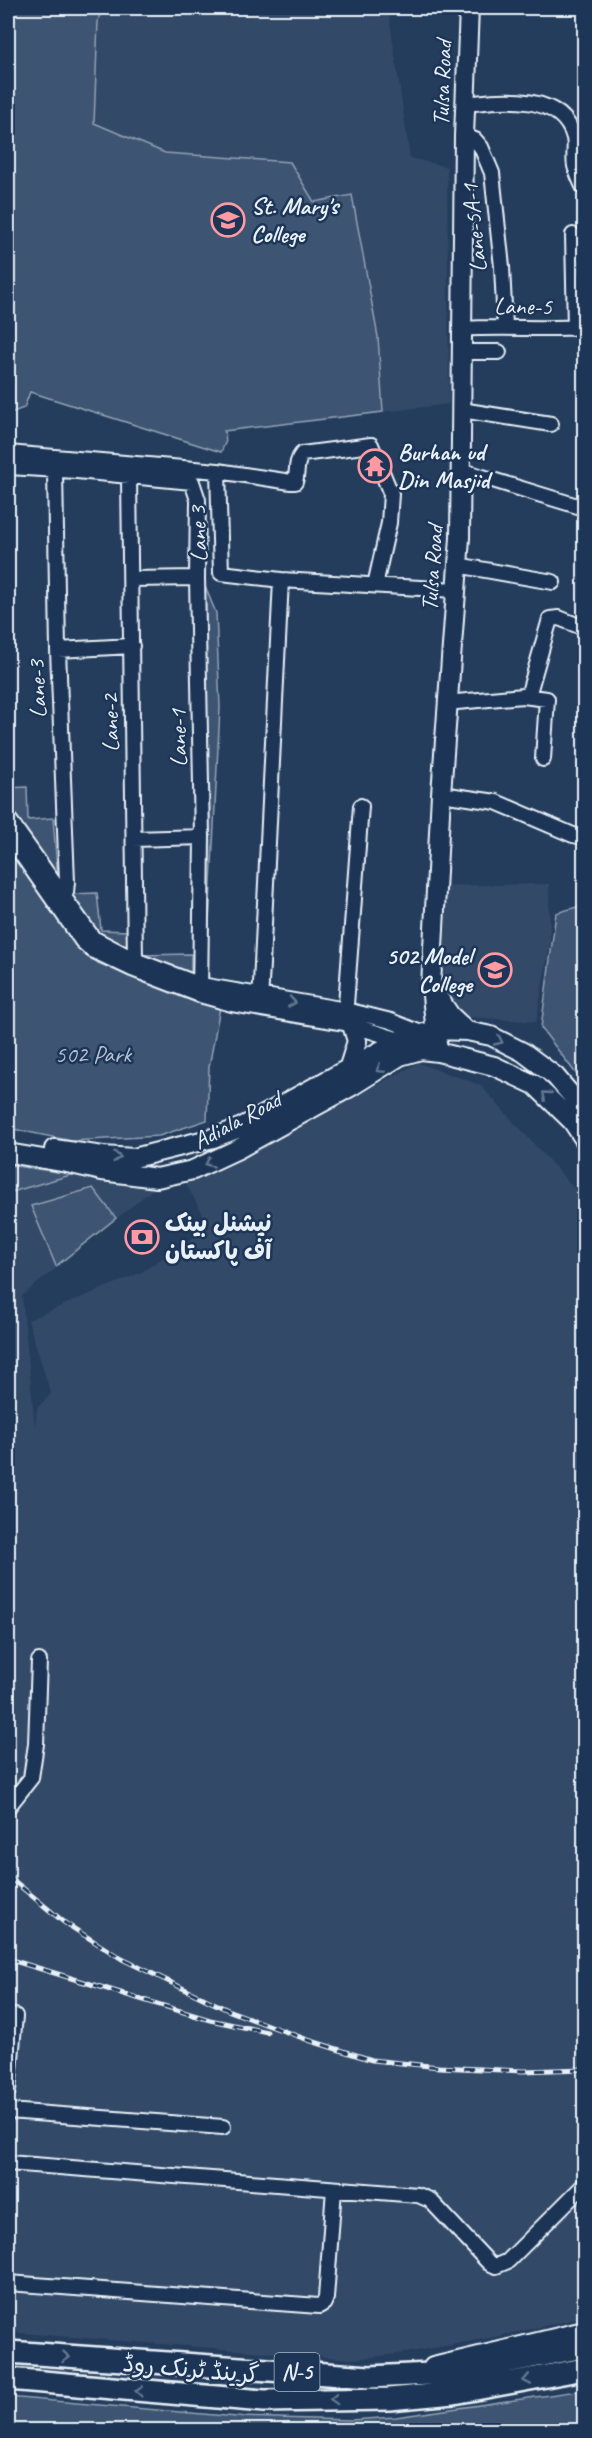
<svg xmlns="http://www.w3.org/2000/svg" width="592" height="2438" font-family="Caveat,'Playpen Sans Arabic',sans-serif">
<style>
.built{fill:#334a68}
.green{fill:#3e5472;stroke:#93a2b5;stroke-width:1.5}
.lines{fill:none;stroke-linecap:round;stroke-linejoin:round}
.minor-casing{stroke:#e8f1f8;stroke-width:18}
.major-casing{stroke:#e8f1f8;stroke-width:22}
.highway-casing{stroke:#e8f1f8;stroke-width:26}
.minor{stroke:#1d3557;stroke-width:14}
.major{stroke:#1d3557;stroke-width:18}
.highway{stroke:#1d3557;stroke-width:21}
.rail-casing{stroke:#e8f1f8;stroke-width:5}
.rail{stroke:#1d3557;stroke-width:3;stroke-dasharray:9;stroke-linecap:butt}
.oneway{stroke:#64778f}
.labels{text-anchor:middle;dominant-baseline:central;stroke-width:5;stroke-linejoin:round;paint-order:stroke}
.shield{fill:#1d3557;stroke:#abb9c8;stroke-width:1.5}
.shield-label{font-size:22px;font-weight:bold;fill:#e8f1f8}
.street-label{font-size:24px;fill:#e8f1f8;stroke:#1d3557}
.poi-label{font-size:24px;font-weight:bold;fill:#e8f1f8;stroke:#1d3557;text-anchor:start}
.park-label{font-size:24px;fill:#b5c2d0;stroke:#1d3557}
</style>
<rect width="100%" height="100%" fill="#253d5d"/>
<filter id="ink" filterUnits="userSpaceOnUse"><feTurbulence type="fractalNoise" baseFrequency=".0167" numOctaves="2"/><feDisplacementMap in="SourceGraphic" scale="12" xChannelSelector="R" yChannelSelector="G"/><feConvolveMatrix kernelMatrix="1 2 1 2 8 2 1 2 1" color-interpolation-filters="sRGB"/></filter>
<g filter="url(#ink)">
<path class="built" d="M8 8H388L410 158 447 167 449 404 224 431 226 441 221 452 30 392 24 408 8 414Z
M549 884 550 943 536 1022 460 1016 446 997 439 886Z
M418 1063 480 1085 584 1199V2317L495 2337 405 2353 354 2359 8 2332V1167L159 1184 22 1296 35 1426 37 1408 51 1394 28 1320 140 1273 210 1227 186 1184 303 1125Z"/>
<path class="green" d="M8 8H102L98 21 94 123 165 153 290 162 314 202 352 195 378 337 383 412 224 431 226 441 221 452 30 392 24 408 8 414Z
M204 584 216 613 220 708 206 982Z
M27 787 28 820 53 818 58 881 8 806V788Z
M8 848 69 936 98 963 197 1003 220 1007 209 1067 207 1120 159 1136 72 1141 8 1128Z
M97 893 101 930 127 931 129 951 97 933 73 899 71 894Z
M584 905V1084L541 1028 556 913Z
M191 954V974L140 955Z
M8 1165 74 1174 8 1193Z
M93 1188 116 1218 56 1266 31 1206Z
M584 2390V2430H8V2397L237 2417 351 2420 396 2417Z"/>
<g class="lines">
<g class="minor-casing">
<path id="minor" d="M465 104C501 100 562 92 574 138 576 147 573 157 575 166 577 173 581 182 584 188
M464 136 475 140 481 147 492 173 502 267 505 326
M573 235 575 328
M461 329C502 326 543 330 584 327
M460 352H499
M461 410 551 424
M8 453 218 471 221 573 281 580 455 590
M8 467 77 471 192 482 198 500 197 578 202 837 200 995
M55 470 58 650 67 882 66 892 60 901
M460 470 584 508
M218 471 291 482H295C298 473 295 462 302 454L371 445 391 494 389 523 375 585
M129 477 135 960 132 969
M457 565 553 582
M131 579 197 578
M58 650 132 646
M528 696 550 619 559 618 584 628
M446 703 523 696 547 699 543 759
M441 794 496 802 573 835 584 837
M8 818 93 938 135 960 201 985 346 1010 391 1021 421 1033
M8 835 82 941 92 950 132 969 200 995 232 1004 345 1023 406 1042
M134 839 202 837
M260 1004 281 580
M345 1018 361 806
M8 1807 31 1778 36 1744 39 1661
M8 2091 15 2016
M8 2111 223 2127
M8 2163 418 2195 430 2200 489 2263 496 2266 508 2261 583 2186
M8 2283 319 2306 324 2303 326 2298 334 2189"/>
</g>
<g class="major-casing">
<path id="major" d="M434 991 450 1015 467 1031
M438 1052 431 986 441 794 460 538 464 136 469 8
M348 1070 357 1041 352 1025
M54 1149 103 1156 134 1158 213 1138 242 1127 402 1039 436 1030 467 1031 491 1036 523 1052 555 1076 584 1110
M8 1153 67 1163 102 1171 157 1178 193 1170 238 1149 352 1086 400 1056 421 1050 438 1052 494 1066 535 1085 572 1121 584 1139
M433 2367 584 2331"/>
</g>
<g class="highway-casing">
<path id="highway" d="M8 2352 370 2377 450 2373 584 2347
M8 2379 264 2401 389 2399 454 2393 584 2369"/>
</g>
<use href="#minor" class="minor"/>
<use href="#major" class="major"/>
<use href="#highway" class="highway"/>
<g class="rail-casing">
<path id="rail" d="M8 1876 65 1923 122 1959 230 2011 308 2040 372 2060 439 2067 523 2071 584 2069
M8 1959 210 2020 267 2032"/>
</g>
<use href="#rail" class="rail"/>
</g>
<defs><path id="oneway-chevron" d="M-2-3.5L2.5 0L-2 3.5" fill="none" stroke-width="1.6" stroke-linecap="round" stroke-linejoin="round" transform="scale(1.5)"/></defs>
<g class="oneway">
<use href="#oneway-chevron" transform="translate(292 1002) rotate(9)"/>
<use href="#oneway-chevron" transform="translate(499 1041) rotate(25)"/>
<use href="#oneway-chevron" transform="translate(380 1069) rotate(148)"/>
<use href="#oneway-chevron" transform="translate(546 1095) rotate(-139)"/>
<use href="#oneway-chevron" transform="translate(117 1157) rotate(4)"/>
<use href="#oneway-chevron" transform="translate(209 1163) rotate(156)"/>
<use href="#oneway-chevron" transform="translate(66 2357) rotate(4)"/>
<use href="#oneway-chevron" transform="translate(527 2380) rotate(169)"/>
<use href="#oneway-chevron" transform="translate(139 2391) rotate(-175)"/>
<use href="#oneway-chevron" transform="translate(334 2399) rotate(178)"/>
</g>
</g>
<defs>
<g id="university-ring" transform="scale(1.725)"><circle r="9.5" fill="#1d3557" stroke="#ff9aa2" stroke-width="1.5"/><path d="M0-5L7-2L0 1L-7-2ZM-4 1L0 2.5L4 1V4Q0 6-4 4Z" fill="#ff9aa2"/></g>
<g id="temple-ring" transform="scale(1.725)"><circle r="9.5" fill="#1d3557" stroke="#ff9aa2" stroke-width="1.5"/><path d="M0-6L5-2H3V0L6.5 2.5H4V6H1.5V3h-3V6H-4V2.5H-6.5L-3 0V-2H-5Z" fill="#ff9aa2"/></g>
<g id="bank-ring" transform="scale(1.725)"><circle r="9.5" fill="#1d3557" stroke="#ff9aa2" stroke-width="1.5"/><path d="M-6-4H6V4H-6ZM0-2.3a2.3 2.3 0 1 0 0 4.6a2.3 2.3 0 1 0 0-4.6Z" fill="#ff9aa2"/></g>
</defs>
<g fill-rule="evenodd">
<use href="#university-ring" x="228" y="220"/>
<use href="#temple-ring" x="375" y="466"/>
<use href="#university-ring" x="495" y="970"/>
<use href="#bank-ring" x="142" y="1237"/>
</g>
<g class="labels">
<rect class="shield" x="274.5" y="2353" width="45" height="38" rx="4.5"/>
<g class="shield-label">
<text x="297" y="2372">N-5</text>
</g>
<g class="street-label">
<text transform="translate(442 83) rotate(-88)">Tulsa Road</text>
<text transform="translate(474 228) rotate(-96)">Lane-5A-1</text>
<text transform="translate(523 306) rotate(1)">Lane-5</text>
<text transform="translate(198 534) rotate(-92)">Lane 3</text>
<text transform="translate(432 568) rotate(-86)">Tulsa Road</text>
<text transform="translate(37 689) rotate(-92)">Lane-3</text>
<text transform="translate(110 723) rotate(-91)">Lane-2</text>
<text transform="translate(178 738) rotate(-91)">Lane-1</text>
<text transform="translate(237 1120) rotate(-28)">Adiala Road</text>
<text transform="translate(191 2369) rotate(5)">گرینڈ ٹرنک روڈ</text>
</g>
<g class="poi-label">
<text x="251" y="206">St. Mary's<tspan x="251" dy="28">College</tspan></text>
<text x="398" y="452">Burhan ud<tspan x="398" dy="28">Din Masjid</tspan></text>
<text x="472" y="956" text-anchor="end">502 Model<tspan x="472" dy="28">College</tspan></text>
<text x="165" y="1223">نیشنل بینک<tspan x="165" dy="28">آف پاکستان</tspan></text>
</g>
<g class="park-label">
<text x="93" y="1054">502 Park</text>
</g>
</g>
<rect width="592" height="2438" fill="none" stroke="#1d3557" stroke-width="30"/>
<rect x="15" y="15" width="562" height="2408" fill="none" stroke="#e8f1f8" stroke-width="2" filter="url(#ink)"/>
</svg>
